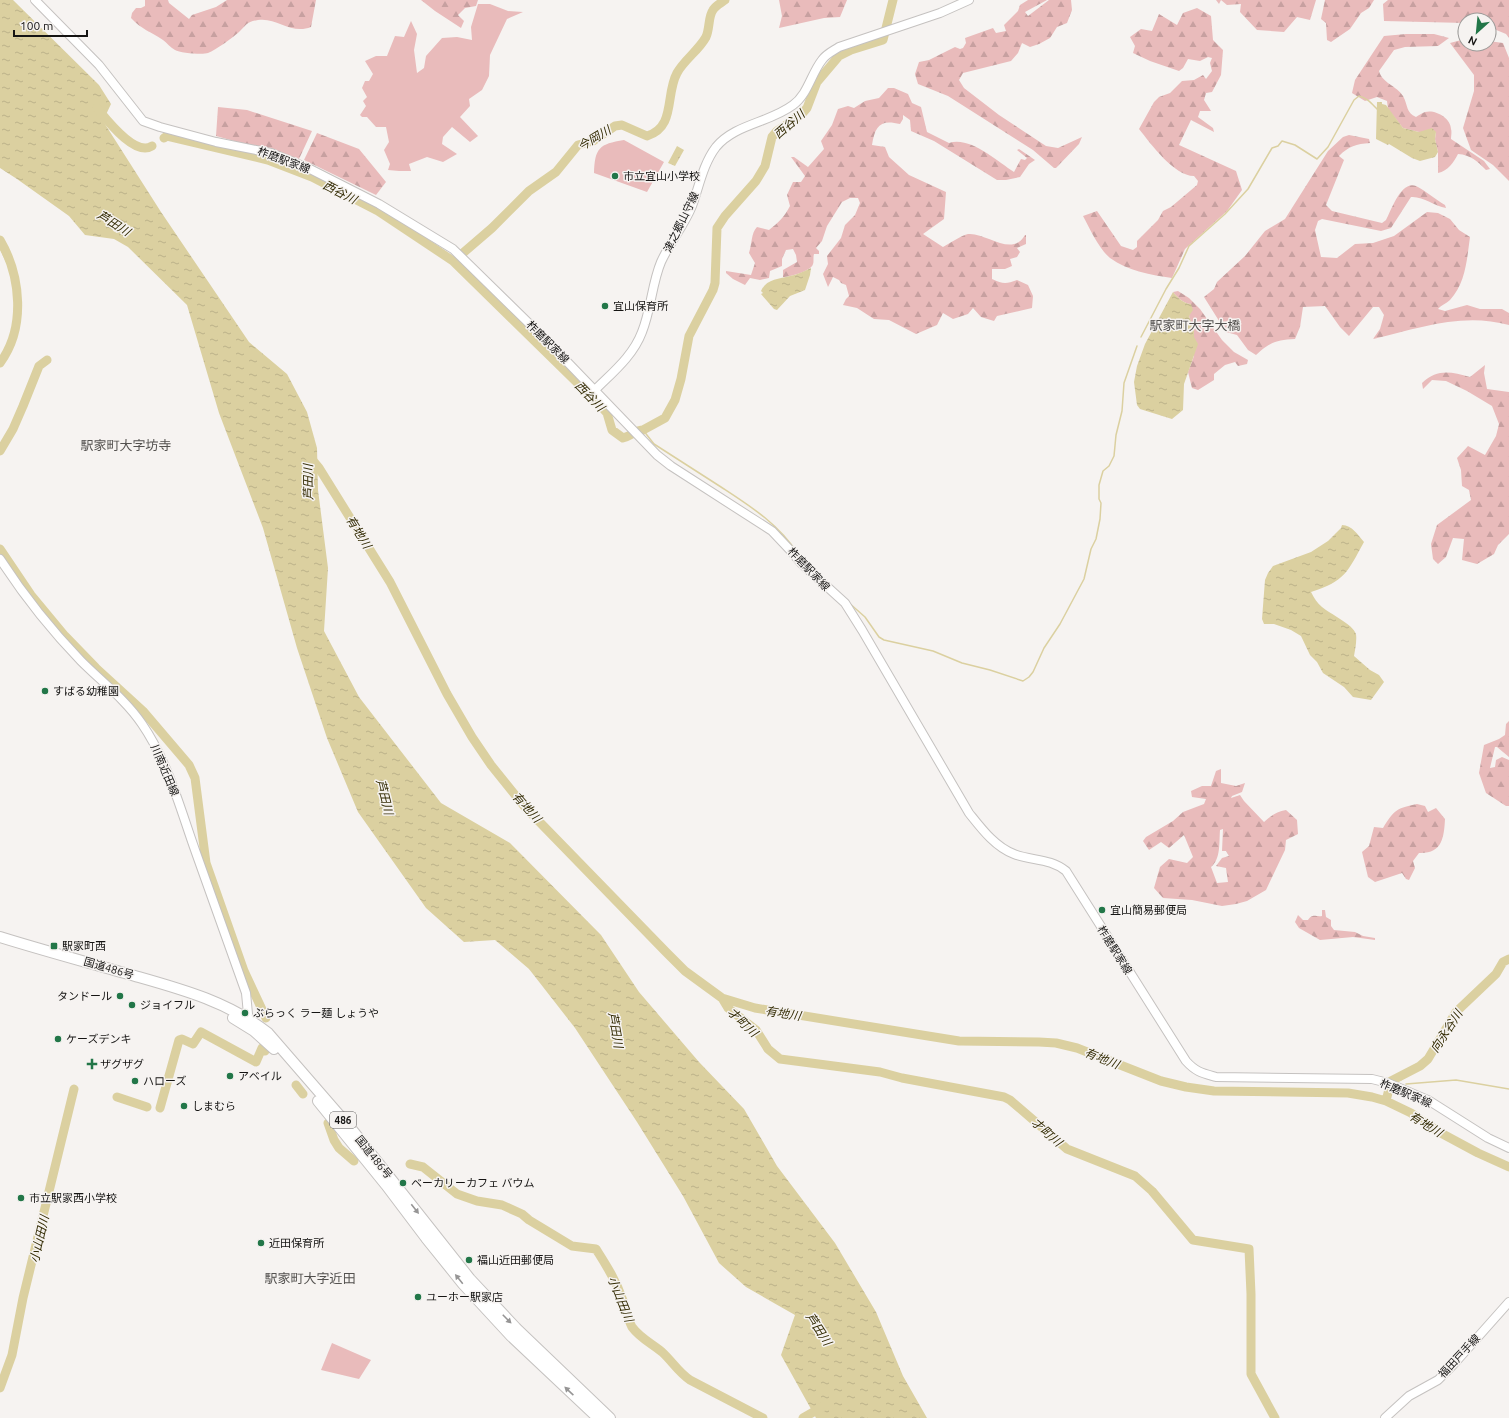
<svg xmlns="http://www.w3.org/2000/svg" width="1509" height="1418" font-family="Ubuntu,'Noto Sans JP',sans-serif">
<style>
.green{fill:#e9bbbb}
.forest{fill:url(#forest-firs);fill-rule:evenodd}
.water{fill:url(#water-ripples)}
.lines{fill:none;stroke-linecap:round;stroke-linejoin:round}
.stream{stroke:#dbd0a0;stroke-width:1.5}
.river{stroke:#dbd0a0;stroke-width:9}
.major-casing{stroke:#c5c2c0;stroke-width:10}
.highway-casing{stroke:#c5c2c0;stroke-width:12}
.major{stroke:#fff;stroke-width:8}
.highway{stroke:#fff;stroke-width:10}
.oneway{fill:#969595}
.poi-dot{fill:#227648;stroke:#f6f3f1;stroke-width:1.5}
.labels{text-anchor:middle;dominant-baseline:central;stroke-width:3;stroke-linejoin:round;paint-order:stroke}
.shield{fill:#f6f3f1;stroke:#585756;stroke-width:1}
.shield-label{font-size:10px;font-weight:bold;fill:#151413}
.street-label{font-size:11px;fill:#151413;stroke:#f6f3f1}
.poi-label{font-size:11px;fill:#151413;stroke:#f6f3f1;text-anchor:start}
.water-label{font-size:12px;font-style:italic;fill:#342c04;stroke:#f6f3f1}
.quarter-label{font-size:13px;fill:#53514f;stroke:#f6f3f1}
</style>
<defs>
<pattern id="forest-firs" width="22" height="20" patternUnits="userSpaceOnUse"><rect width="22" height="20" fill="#e9bbbb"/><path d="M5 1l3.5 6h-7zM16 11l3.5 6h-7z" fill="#c7a0a0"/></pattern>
<pattern id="water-ripples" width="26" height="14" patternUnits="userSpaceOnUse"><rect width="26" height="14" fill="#dbd0a0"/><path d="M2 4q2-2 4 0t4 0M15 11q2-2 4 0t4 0" fill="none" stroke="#bbb289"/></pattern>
</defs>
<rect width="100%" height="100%" fill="#f6f3f1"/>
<path class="green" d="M478 4H490L508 11 523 12 507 19 490 55 489 76 482 90 469 99 470 106 460 117 478 136 470 142 452 127 443 137 442 144 457 154 443 162 427 157 409 164 411 171H399L388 170 390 164 384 150 389 142 386 127H376L367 117H362L360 115 366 106 363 101 367 97 362 88 365 81H369L373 74 365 61 376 56H387L395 36 404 37 411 21 417 34 414 50 417 73 424 68 426 56 442 38 457 37 472 40 471 27Z
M624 140 664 162 647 192 594 173C595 148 599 144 624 140Z
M332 1343 371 1360 359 1379 321 1370Z"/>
<path class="forest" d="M145 0H168L169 3 189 19 192 15 216 7 227 0H316L311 27C291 35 277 17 258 20 246 22 247 25 239 32 232 38 216 50 208 53 203 55 180 53 175 50 171 48 167 43 163 40 150 31 142 30 131 18L132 13 136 8H141L145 6Z
M421 0H478L476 6 465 8 458 15 464 21 461 28 435 11Z
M779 0H847L840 17 824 18 779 28 782 16Z
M1028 0H1047L1025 12 1028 16 1049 0H1071L1072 10 1067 23 1057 27 1050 38 1039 44 1030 47 1022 43 1018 53 1011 61 963 73 959 80 964 88 999 115 1046 146 1058 148 1082 137 1079 144 1056 168H1054L1033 150 948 96 918 84 915 74 919 62 929 60 955 47 960 49 963 48 966 43 965 38 993 28 996 33 1006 31 1004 25 1018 11 1020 5Z
M1216 0H1316L1310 20 1297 17 1284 32 1257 30 1240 12 1241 4 1227 5 1221 0 1219 4Z
M1325 0H1374L1369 8 1361 13 1350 29 1331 42 1327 40 1326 23 1321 19Z
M1388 0H1509V38L1506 34 1489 27V20H1465V23L1384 21 1383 4Z
M1197 8 1211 16 1213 40 1223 50 1221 75 1212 92 1206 93 1204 100 1211 111H1200L1198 117 1213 128 1214 132 1191 120 1179 145 1236 171 1242 190 1227 211 1185 249 1172 278C1151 275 1128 271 1110 258 1099 249 1090 229 1083 216L1097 211 1121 246 1133 250 1137 247V241L1158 220 1163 211 1171 207 1197 185 1198 181 1194 176C1174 176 1151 144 1139 129L1154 102 1159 97 1170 93 1182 81 1194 80 1203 75 1206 79 1212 71 1210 63 1212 58 1208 57 1200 61 1188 59 1183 68 1179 71 1150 61 1133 53 1135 46 1130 37 1141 29 1152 31 1159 14 1177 25 1183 13Z
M1406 34H1434L1449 38 1438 46 1405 47 1394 50 1379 71C1382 83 1397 86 1403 96 1408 105 1406 113 1416 117 1419 115 1422 113 1425 112 1435 109 1451 118 1451 129 1452 132 1451 136 1451 139L1484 161 1490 169 1486 170C1477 161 1471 155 1458 154 1454 162 1448 171 1438 173V152L1435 139 1436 132H1419L1403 128 1388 109 1387 101 1377 97 1365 101 1352 93 1355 80 1384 36Z
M1465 39V44H1489V41L1503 43 1509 58V181L1493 165 1471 150 1463 128 1474 91V75L1450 43Z
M888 88H894L908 94 912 103 921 107 927 132 949 143C970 136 997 161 1014 172L1021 159 1025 160 1027 158 1017 150 1019 149 1035 160 1029 164 1020 177 1006 180H997L934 141 911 131 910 120 903 115V119L900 124C880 119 875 126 872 145L885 147 889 157 909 175 946 192 944 219 923 234 943 247C949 244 962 235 968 234 986 232 1012 258 1025 235H1026V244L1017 248 1020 252 1017 257 1010 259 1012 266 1005 269H992V279C1003 284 1006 284 1017 280L1028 285 1033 296 1032 308 997 316 994 321 981 317 973 308 968 314 953 319 943 313 937 325 916 334 889 320 874 319 857 308 843 305 846 299 849 296 846 285 841 283 839 280 833 277 828 287 823 274 828 264 827 256 841 238 845 225 855 215 860 203 858 198H850L842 202 827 226 822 241 816 248 819 251V254H814C813 257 814 262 813 264 812 271 789 277 783 277V270L797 262 796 255 793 249 786 250 782 259V266L770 271 769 278 760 280 750 278 745 285 733 279 726 273V271L751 275 755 263 749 253C752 244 751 233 757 227L769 230C778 223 785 216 790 206L787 195 793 182H801L805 176 791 157H794L808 167 824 149 821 141 832 125 838 109 848 106 854 108 865 101 879 98Z
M218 107 247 110 312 131 299 159 216 136Z
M317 133 359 149 386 182 376 195 304 160Z
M1349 135 1369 139 1370 143C1356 144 1349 146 1339 156L1344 160 1326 205 1332 211 1382 223 1386 220C1391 211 1401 180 1416 186 1426 191 1435 199 1445 205L1446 208C1434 206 1423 196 1411 197L1391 228 1381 231 1322 219 1318 221 1315 230 1321 257 1337 258 1355 244 1373 243 1394 236 1427 212 1438 213 1450 219 1459 230 1470 237C1467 258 1466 283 1450 300 1446 304 1441 305 1438 309L1445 311 1467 305 1480 309H1502L1509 313V325C1463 312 1419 328 1373 339L1380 329 1384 315 1379 307H1373L1349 336 1340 327 1325 306 1303 307 1300 327 1295 339C1276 340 1270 342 1256 355L1248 350 1237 335 1226 332 1204 297 1214 289 1217 282 1245 256 1265 231 1285 219 1328 151 1343 137Z
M1178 291 1189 298 1200 309 1222 340 1234 352 1248 360 1247 364 1238 366 1235 362 1225 365 1214 374V380L1198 390 1192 388 1188 372 1194 356V330L1189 316 1191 304C1184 304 1177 297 1173 292Z
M1485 365 1484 373 1487 389 1509 392V534L1498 545 1494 554 1477 564 1462 560 1464 539 1453 538 1446 557 1438 564 1433 559 1431 544 1437 525 1471 500 1469 490 1462 486 1461 470 1457 458 1468 446 1485 455 1496 436 1499 424 1492 406 1467 391 1446 381 1432 380 1423 389 1422 383C1438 368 1451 372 1470 377Z
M1509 721V757L1497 747H1495L1490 768 1495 767 1496 760 1502 757 1509 760V806H1506L1486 793 1479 773 1484 745 1499 739 1505 735 1506 724Z
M1221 769V783L1236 786 1245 783 1242 792 1232 796 1231 798 1240 795 1244 801 1264 822C1271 816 1277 811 1286 810L1297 820 1298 834 1286 840 1285 850 1266 890 1247 901 1236 904 1222 906 1192 900 1163 898 1154 888 1160 867 1169 859 1187 863 1193 857 1184 835 1169 848 1161 842 1149 850 1143 841 1146 837 1173 821 1183 812 1204 804 1206 799 1192 797 1191 791 1202 786H1211L1216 771ZM1223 829 1222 851H1226L1229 856 1222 858 1216 866 1226 868 1228 882 1217 883 1211 867C1221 859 1219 842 1220 830Z
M1417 804 1425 806 1428 812 1436 808 1445 819C1444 838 1442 854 1419 853L1413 861 1415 868 1409 880 1406 879 1402 873 1375 882 1368 877 1362 852 1369 846 1374 827 1383 828C1394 810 1397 808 1417 804Z
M1322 910H1325L1326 917 1331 920V926L1334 930 1355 932 1363 936 1375 938V940L1353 937 1320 940 1299 928 1295 922 1298 915 1303 920H1308C1313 913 1315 917 1322 916Z"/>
<path class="water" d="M0 0H13L99 85 111 104 103 121 161 212 249 342 287 374 307 412 317 448 318 490 328 568 324 631 359 697 441 803 510 843 601 935 639 992 699 1062 744 1109 777 1166 835 1243 876 1312 903 1376 927 1418H816L781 1355 795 1315 746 1287 719 1263 683 1196 637 1122 575 1028 529 969 495 940 464 942 426 908 358 812 327 738 297 648 263 528 219 413 187 305 128 247 114 239 85 235 69 216 17 179 0 168Z
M1377 102H1382V104L1386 105 1403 128 1419 132 1432 128 1436 132 1435 139 1438 152 1435 157 1420 161 1412 158 1389 144 1388 145 1376 139Z
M677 146 684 150 675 166 668 163Z
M0 239 15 264H7L0 250Z
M811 268 810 275 805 290 790 296 777 310 774 309 761 294 763 293 761 291C766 279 779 279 790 276 797 275 804 271 811 268Z
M1173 292C1177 297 1184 304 1191 304L1193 310 1189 316 1194 330V337L1198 344 1184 384 1183 410 1172 419 1140 409 1137 405 1134 382 1137 366 1145 344Z
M1342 525C1352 525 1358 535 1364 542 1347 573 1345 581 1311 592 1314 598 1317 603 1322 607 1330 614 1353 624 1356 634 1357 641 1355 650 1354 656L1370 670 1379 675 1384 682 1371 700 1353 697 1344 687 1323 673 1317 662 1310 655 1301 636 1291 630 1274 624H1264L1262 619 1265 580 1268 573 1273 566 1311 552 1328 541 1341 528Z"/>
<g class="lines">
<path class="stream" d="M1141 337 1166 289 1179 268 1189 246 1225 214 1248 189 1272 148 1278 146 1282 141 1295 145 1317 159 1328 147 1354 100 1359 96C1367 98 1371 103 1377 109
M643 430 654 444C676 458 699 473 721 487 750 506 779 524 798 554
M848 602 865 617 879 637 884 640 933 651 962 663 990 670 1023 681 1029 677 1033 672 1044 648 1060 624 1084 579 1091 549 1096 539 1100 519 1101 503 1099 499V485L1103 471 1109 466 1114 456 1116 435 1122 411 1124 383 1137 346
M1399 1077 1401 1080
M1406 1084 1456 1080 1509 1089"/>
<path class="river" d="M97 108C107 120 135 157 152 146
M164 138 167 136 268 160 312 177 378 211 453 261 599 404 607 413 612 430 623 438C631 436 636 430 643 430L665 418 675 400 681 379 689 336 713 290 715 283 717 228 725 216 756 181 765 166 772 137 777 131 801 115 807 108 817 82 839 56 851 50 883 40 893 0
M0 240C21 276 26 328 0 363
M463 253 492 228 529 191 556 172 578 145 593 141 615 126 622 125 647 136C676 127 665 95 677 73 684 60 699 50 706 37 710 28 708 17 713 10 715 6 721 3 725 0
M0 451 13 429 23 406 39 366 47 360
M309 456 319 468 390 582 447 694 472 737 491 765 524 806 666 952 685 971 722 998 755 1008 959 1041 1039 1042 1056 1043 1077 1048 1161 1081 1186 1087 1214 1091 1348 1093 1372 1097 1386 1101 1411 1113 1439 1132 1478 1153 1509 1167
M0 549 31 595 65 636 96 668 143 711 189 765 195 778 206 863 244 971 266 1018
M722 998 728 1008 756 1030 768 1049 780 1059 880 1072 902 1078 1004 1097 1010 1100 1067 1149 1135 1176 1152 1191 1193 1240 1249 1249 1251 1294V1374L1275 1418
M296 1085 303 1094
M117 1097 147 1107
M1386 1101 1391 1081 1420 1066 1428 1059 1456 1012 1496 974 1503 962 1509 959
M160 1108 179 1040 182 1039 193 1044 201 1032 256 1062 262 1048 265 1051
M328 1123 334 1140 339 1148 354 1161
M410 1164 423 1167 457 1194 477 1201 502 1205 522 1214 529 1220 572 1246 596 1249C606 1265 616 1280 622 1298 626 1307 627 1318 632 1327 640 1338 651 1343 662 1352 672 1361 678 1372 690 1380L763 1418
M0 1388 12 1355 23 1298 74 1089
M803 1418 824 1406"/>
<g class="major-casing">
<path id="major" d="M35 0 99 65 143 121 160 127 216 142 271 153 310 169 379 204 453 249 550 344 657 455 671 466 772 531 789 549 801 563 845 603 862 630 969 813C981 828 995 847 1014 854 1032 861 1050 858 1066 871L1186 1061C1196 1072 1202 1073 1216 1077L1372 1079 1388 1083 1428 1100 1488 1138 1509 1148
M595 390C613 372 633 356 642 332 651 310 652 283 661 262 670 242 684 226 692 206 699 187 703 164 716 147 735 124 769 123 793 105 808 94 811 74 822 60 826 54 833 51 839 47L940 13 969 0
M0 559C24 596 51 630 81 661 102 682 126 700 142 724 168 762 180 808 195 850 212 898 229 945 246 993L248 1014 244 1022
M1385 1418 1409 1396 1438 1380 1453 1365 1509 1302"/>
</g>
<g class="highway-casing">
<path id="highway" d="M0 937C45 951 90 963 135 976 181 989 229 1002 268 1033L353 1131 470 1279 516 1328 610 1418
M233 1018 254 1031 274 1049
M318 1101 386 1185 426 1238 463 1284 511 1336 598 1418"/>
</g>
<use href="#major" class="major"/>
<use href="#highway" class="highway"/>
</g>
<defs><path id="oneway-solid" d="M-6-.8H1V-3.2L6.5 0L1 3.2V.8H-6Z"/></defs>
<g class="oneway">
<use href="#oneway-solid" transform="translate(415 1209) rotate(52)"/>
<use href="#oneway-solid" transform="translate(459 1279) rotate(-129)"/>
<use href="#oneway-solid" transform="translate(507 1319) rotate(45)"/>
<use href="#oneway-solid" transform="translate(569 1391) rotate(-137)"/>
</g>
<g class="poi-dot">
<circle cx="615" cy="176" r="4"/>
<circle cx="605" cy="306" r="4"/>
<circle cx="45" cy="691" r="4"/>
<circle cx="1102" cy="910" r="4"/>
<rect x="50" y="942" width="8" height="8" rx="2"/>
<circle cx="120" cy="996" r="4"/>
<circle cx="132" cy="1005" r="4"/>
<circle cx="245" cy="1013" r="4"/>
<circle cx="58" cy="1039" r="4"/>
<path d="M90 1058h4v4h4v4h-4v4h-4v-4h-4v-4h4z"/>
<circle cx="230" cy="1076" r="4"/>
<circle cx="135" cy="1081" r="4"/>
<circle cx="184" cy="1106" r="4"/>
<circle cx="403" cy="1183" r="4"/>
<circle cx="21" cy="1198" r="4"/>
<circle cx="261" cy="1243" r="4"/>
<circle cx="469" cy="1260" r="4"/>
<circle cx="418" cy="1297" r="4"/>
</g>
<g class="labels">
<rect class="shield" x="330" y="1112" width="26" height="16" rx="3"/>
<g class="shield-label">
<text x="343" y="1120">486</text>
</g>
<g class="street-label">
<text transform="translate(284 160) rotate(20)">柞磨駅家線</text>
<text transform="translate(681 222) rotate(-64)">津之郷山守線</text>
<text transform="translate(548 342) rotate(45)">柞磨駅家線</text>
<text transform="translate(809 569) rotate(46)">柞磨駅家線</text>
<text transform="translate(165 770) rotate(67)">川南近田線</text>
<text transform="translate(1115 950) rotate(58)">柞磨駅家線</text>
<text transform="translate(109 968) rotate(16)">国道486号</text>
<text transform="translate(1406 1093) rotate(23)">柞磨駅家線</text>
<text transform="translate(374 1157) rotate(51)">国道486号</text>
<text transform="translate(1459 1356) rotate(-47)">福田戸手線</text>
</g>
<g class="poi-label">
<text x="623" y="176">市立宜山小学校</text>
<text x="613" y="306">宜山保育所</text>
<text x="53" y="691">すばる幼稚園</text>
<text x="1110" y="910">宜山簡易郵便局</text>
<text x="62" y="946">駅家町西</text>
<text x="112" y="996" text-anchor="end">タンドール</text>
<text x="140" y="1005">ジョイフル</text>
<text x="253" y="1013">ぶらっく ラー麺 しょうや</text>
<text x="66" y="1039">ケーズデンキ</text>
<text x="100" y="1064">ザグザグ</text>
<text x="238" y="1076">アベイル</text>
<text x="143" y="1081">ハローズ</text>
<text x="192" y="1106">しまむら</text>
<text x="411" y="1183">ベーカリーカフェ バウム</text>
<text x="29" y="1198">市立駅家西小学校</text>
<text x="269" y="1243">近田保育所</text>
<text x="477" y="1260">福山近田郵便局</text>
<text x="426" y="1297">ユーホー駅家店</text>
</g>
<g class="water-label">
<text transform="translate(789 124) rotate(-41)">西谷川</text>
<text transform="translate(594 138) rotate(-31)">今岡川</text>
<text transform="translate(340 192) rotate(27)">西谷川</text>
<text transform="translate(114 223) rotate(32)">芦田川</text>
<text transform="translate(590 396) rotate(46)">西谷川</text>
<text transform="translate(308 482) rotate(-91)">芦田川</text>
<text transform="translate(359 532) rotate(58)">有地川</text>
<text transform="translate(385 797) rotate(76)">芦田川</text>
<text transform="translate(527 807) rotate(48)">有地川</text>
<text transform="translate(783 1013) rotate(9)">有地川</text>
<text transform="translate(743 1022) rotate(43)">才町川</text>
<text transform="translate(616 1030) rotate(80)">芦田川</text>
<text transform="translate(1446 1031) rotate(-57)">向永谷川</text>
<text transform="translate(1102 1058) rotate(22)">有地川</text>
<text transform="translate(1426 1124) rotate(32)">有地川</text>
<text transform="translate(1047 1132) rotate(41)">才町川</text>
<text transform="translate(39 1239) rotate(-77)">小山田川</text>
<text transform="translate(621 1299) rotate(68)">小山田川</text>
<text transform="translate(819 1329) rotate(57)">芦田川</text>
</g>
<g class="quarter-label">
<text x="1195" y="325">駅家町大字大橋</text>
<text x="126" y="445">駅家町大字坊寺</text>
<text x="310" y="1278">駅家町大字近田</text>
</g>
</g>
<g transform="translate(1477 32) rotate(207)"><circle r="19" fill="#f6f3f1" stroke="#9c9a98"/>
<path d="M0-3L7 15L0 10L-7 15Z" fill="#227648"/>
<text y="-6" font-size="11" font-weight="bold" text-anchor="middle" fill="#151413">N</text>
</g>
<path d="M14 30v6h73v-6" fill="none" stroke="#151413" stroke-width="2"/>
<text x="20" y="30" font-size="12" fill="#151413" stroke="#f6f3f1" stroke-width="3" paint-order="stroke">100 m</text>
</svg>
